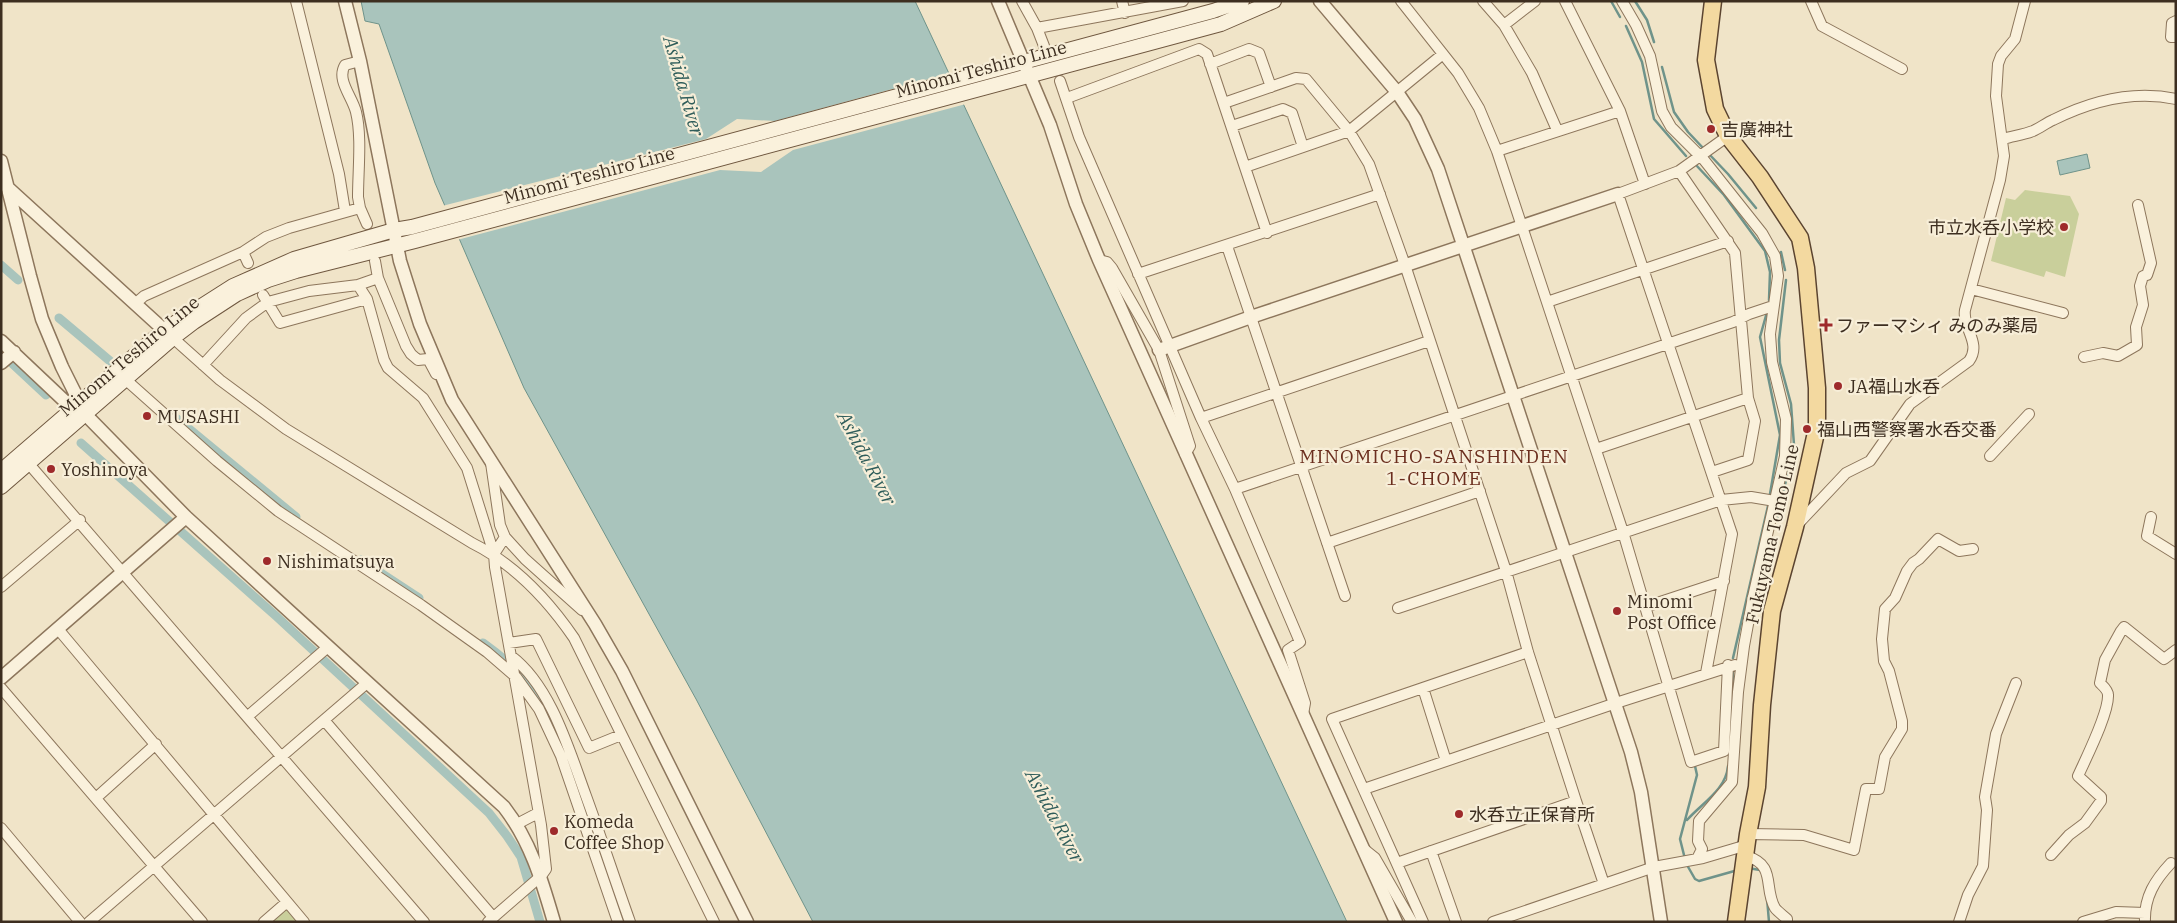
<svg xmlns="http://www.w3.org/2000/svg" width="2177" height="923" font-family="'IBM Plex Serif','Noto Sans JP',serif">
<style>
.green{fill:#c9cf9b}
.water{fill:#a9c4bc;stroke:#6f938a}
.pier{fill:#f0e4c8}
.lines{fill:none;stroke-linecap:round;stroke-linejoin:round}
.stream{stroke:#6f938a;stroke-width:2.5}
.canal{stroke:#a9c4bc;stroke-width:9}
.minor-casing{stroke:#8d765c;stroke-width:12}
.tertiary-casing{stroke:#8d765c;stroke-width:15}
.secondary-casing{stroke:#6f573f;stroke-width:16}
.primary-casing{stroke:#5b4430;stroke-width:19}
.minor{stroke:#faf1dc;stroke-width:10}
.tertiary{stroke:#faf1dc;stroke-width:12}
.secondary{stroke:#faf1dc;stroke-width:14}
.primary{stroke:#f3d9a0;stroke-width:16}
.poi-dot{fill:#9e2a2b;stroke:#f7eed8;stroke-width:2}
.labels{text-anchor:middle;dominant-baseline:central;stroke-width:4.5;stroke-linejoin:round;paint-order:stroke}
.street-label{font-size:18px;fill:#3d2e20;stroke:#f7eed8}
.poi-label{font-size:18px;fill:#3d2e20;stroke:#f7eed8;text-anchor:start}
.water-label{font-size:19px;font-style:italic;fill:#2f5d5a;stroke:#f7eed8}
.neighbourhood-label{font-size:19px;letter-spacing:1px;fill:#6b2e1e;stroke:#f7eed8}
</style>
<rect width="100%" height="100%" fill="#f0e4c8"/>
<path class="green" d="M2025 190 2070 196 2079 214 2065 277 2046 271 2044 277 1991 261 2006 198 2015 200Z
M286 908 297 922H265Z"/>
<path class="water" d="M361 1H915L1347 922H813L696 699 524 388 435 183 379 24 365 21Z
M2087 154 2090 168 2060 175 2057 161Z"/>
<path class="pier" d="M951 73 966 104 793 150 761 172 720 170 457 240 442 206 706 139 737 119 775 121Z"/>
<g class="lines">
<path class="stream" d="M1611 1 1620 17
M1635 1 1647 20 1654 42
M1626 26 1642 62 1654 119 1686 156
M1662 67 1674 112 1688 132 1704 149
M1708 153 1728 174 1756 208
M1696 165 1724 195 1765 251 1770 272 1769 300
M1781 252 1785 270
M1767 312 1760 337 1780 435 1770 494
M1777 520 1794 445 1791 404 1780 363 1779 340 1786 280
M1733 658 1768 506
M1731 721 1733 672
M1687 820C1702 803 1726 790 1728 766
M1685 859 1680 839 1697 775 1695 766
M1687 865 1695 879 1699 881 1738 870
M1748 868 1760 870
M1767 898 1769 922"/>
<path class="canal" d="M1 265 18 280
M59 318 110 361
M1 353 46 395
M171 414 296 517
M81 443 276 616 489 813 507 836 521 857 540 922
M361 560 419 598
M483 643C512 664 538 687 553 722
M586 811 620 907"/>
<g class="minor-casing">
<path id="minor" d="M296 1 339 174 345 211
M1022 1 1037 28 1183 1
M1122 1 1125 13
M1401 1 1458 73 1479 108 1497 151 1623 532 1691 762 1724 751 1728 665
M1483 1 1504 25
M1535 1 1504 25 1532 73 1557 130
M1565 1 1620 111 1645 184
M1622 1 1636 25 1650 56 1662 111 1671 127 1704 160 1762 233 1775 256 1778 276 1770 334 1772 362 1786 419 1785 456 1753 597 1744 646 1738 692 1732 782 1699 821 1698 841 1702 849 1698 857
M1811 1 1822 26 1902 69
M2176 21 2172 23 2171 37H2176
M1037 28 1044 46
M360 61 345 65C336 80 352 96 356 112 362 136 358 171 358 197L360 208 367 224
M1210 64 1249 49 1259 53 1271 87
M1060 81 1079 137 1201 418 1235 489 1300 642 1288 650 1305 703 1303 714
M1067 98 1199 49 1207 54 1267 233
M1224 103 1296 78 1306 79 1349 131 1369 164 1405 265 1506 571 1528 652 1576 801 1397 863
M1232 126 1283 109 1292 113 1303 147
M2003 139C2012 136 2023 135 2033 131 2040 128 2046 123 2053 120 2091 101 2134 90 2176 99
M1497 151 1620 111
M1245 167 1349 131 1443 54
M1679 171 1735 253 1748 398 1755 421 1748 460 1712 472
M1227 246 1345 596
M243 252 248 263
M1099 260 1107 262 1112 268 1159 350 1190 446 1185 454
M375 261 378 278 406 346 411 354 418 360 428 359 436 374
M1138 274 1380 194
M358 285 367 299 384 360 388 368 423 398 467 468 494 554
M1971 289 2063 313
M263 295 280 323 367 299
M1547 302 1728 241
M136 303 144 296 243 252 266 237 289 228 360 208
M173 338 220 380 286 429 472 543C514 564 548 600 574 638L714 922
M2084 357 2103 353 2118 356 2137 345 2136 327 2143 305 2140 286 2143 276 2147 275 2151 263 2138 205
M203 365 246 318 268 302 309 291 358 285 378 278
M125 379 217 461 278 511 421 605 487 652 516 677 539 709 561 756 618 922
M1201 418 1429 341
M1596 449 1748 398
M1990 456 2029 414
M29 464 424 922
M1235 489 1733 322 1749 314 1770 307
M2151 517 2147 536 2176 554
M1797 525 1846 473 1870 461 1910 404 1969 361C1982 343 1962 328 1965 310L2000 180 2004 156 1996 96 1998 64 2001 56 2015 39 2025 1
M505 537 525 559 582 610
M1327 543 1480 491
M1 587 80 520
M1645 607 1724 581
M1398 608 1721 500 1751 497 1775 501
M58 629 304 922
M509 643 536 639 589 748 621 735
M511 656C551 686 569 750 586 796 601 837 615 880 630 922
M1706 673 1732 534 1618 194 1679 171 1728 136
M1 688 202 922
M1423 688 1446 761
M248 716 328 647
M324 720 493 917
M1364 789 1616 703 1735 665
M96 798 156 744
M1576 801 1604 884
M517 824 538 813
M1 828 80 922
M1748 834 1804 835 1854 850 1866 789H1879L1885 757 1902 729V721L1889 671 1884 661 1882 639 1885 609 1895 598 1907 571 1913 563 1919 559 1938 539 1959 551 1973 549
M1365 850 1375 858 1412 922
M1431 851 1456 922
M2051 855 2069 835 2085 823 2101 801V797L2078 776C2086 758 2109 713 2108 695 2108 690 2103 686 2100 683L2105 660 2121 631 2124 627 2164 659 2176 650
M1746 856C1777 865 1763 887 1775 908 1778 912 1784 916 1787 919V922
M89 922 367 683
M264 922 287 902
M488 922 541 876 546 869 541 825 495 567 494 554 505 537 500 525 491 463
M1423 922 1332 719 1528 652
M1493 922 1654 867 1703 858 1747 845
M1959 922 1968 895 1983 866 1987 810 1985 797 1996 734 2016 683
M2083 922 2116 912 2145 913
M2145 922C2144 897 2155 880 2171 863"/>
</g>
<g class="tertiary-casing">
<path id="tertiary" d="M345 1 360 61 400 261 420 324 452 400 595 624 622 671 747 922
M998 1 1050 125 1076 204 1099 260 1396 922
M1320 1 1397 92 1415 119 1438 169 1631 752 1641 792 1661 922
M1 161 30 276 42 319 62 367 86 415 186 517 504 807C531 842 542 881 554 922
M7 187 164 330
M1 341 72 408 81 412
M1159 350 1251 317 1618 194
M1 363 14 352
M1 678 186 517"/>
</g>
<g class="secondary-casing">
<path id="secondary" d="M1 471 164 330 233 286 294 259 394 230 412 227 1213 11 1242 1
M1 487 173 338 194 322 237 294 268 280 296 271 415 241 1221 24 1274 1"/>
</g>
<g class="primary-casing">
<path id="primary" d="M1713 1 1706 60 1715 109 1728 136 1760 177 1800 238 1806 268 1817 388V428L1795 527 1772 611 1762 705 1757 787 1748 834 1736 922"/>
</g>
<use href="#minor" class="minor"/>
<use href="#tertiary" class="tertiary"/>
<use href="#secondary" class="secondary"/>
<use href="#primary" class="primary"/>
</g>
<g class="poi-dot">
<circle cx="1711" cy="129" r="5"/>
<circle cx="2064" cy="227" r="5"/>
<path d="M1823.5 317.5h5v5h5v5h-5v5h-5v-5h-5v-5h5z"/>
<circle cx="1838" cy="386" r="5"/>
<circle cx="147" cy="416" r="5"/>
<circle cx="1807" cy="429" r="5"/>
<circle cx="51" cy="469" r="5"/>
<circle cx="267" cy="561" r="5"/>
<circle cx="1617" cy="611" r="5"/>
<circle cx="1459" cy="814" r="5"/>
<circle cx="554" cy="831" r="5"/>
</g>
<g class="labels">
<g class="street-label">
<text transform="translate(981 69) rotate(-15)">Minomi Teshiro Line</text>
<text transform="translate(589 175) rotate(-15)">Minomi Teshiro Line</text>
<text transform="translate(129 356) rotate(-40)">Minomi Teshiro Line</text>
<text transform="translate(1772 534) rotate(-77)">Fukuyama Tomo Line</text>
</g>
<g class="poi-label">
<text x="1721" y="129">吉廣神社</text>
<text x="2054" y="227" text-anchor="end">市立水呑小学校</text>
<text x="1836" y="325">ファーマシィ みのみ薬局</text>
<text x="1848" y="386">JA福山水呑</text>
<text x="157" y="416">MUSASHI</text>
<text x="1817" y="429">福山西警察署水呑交番</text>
<text x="61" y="469">Yoshinoya</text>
<text x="277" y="561">Nishimatsuya</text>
<text x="1627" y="601">Minomi<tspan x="1627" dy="21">Post Office</tspan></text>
<text x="1469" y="814">水呑立正保育所</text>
<text x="564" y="821">Komeda<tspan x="564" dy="21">Coffee Shop</tspan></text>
</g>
<g class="water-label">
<text transform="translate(684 86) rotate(74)">Ashida River</text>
<text transform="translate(867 458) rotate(62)">Ashida River</text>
<text transform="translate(1055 816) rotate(62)">Ashida River</text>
</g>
<g class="neighbourhood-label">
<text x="1434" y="456">MINOMICHO-SANSHINDEN<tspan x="1434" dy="22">1-CHOME</tspan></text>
</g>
</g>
<rect width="2177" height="923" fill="none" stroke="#3d2e20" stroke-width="5"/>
</svg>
